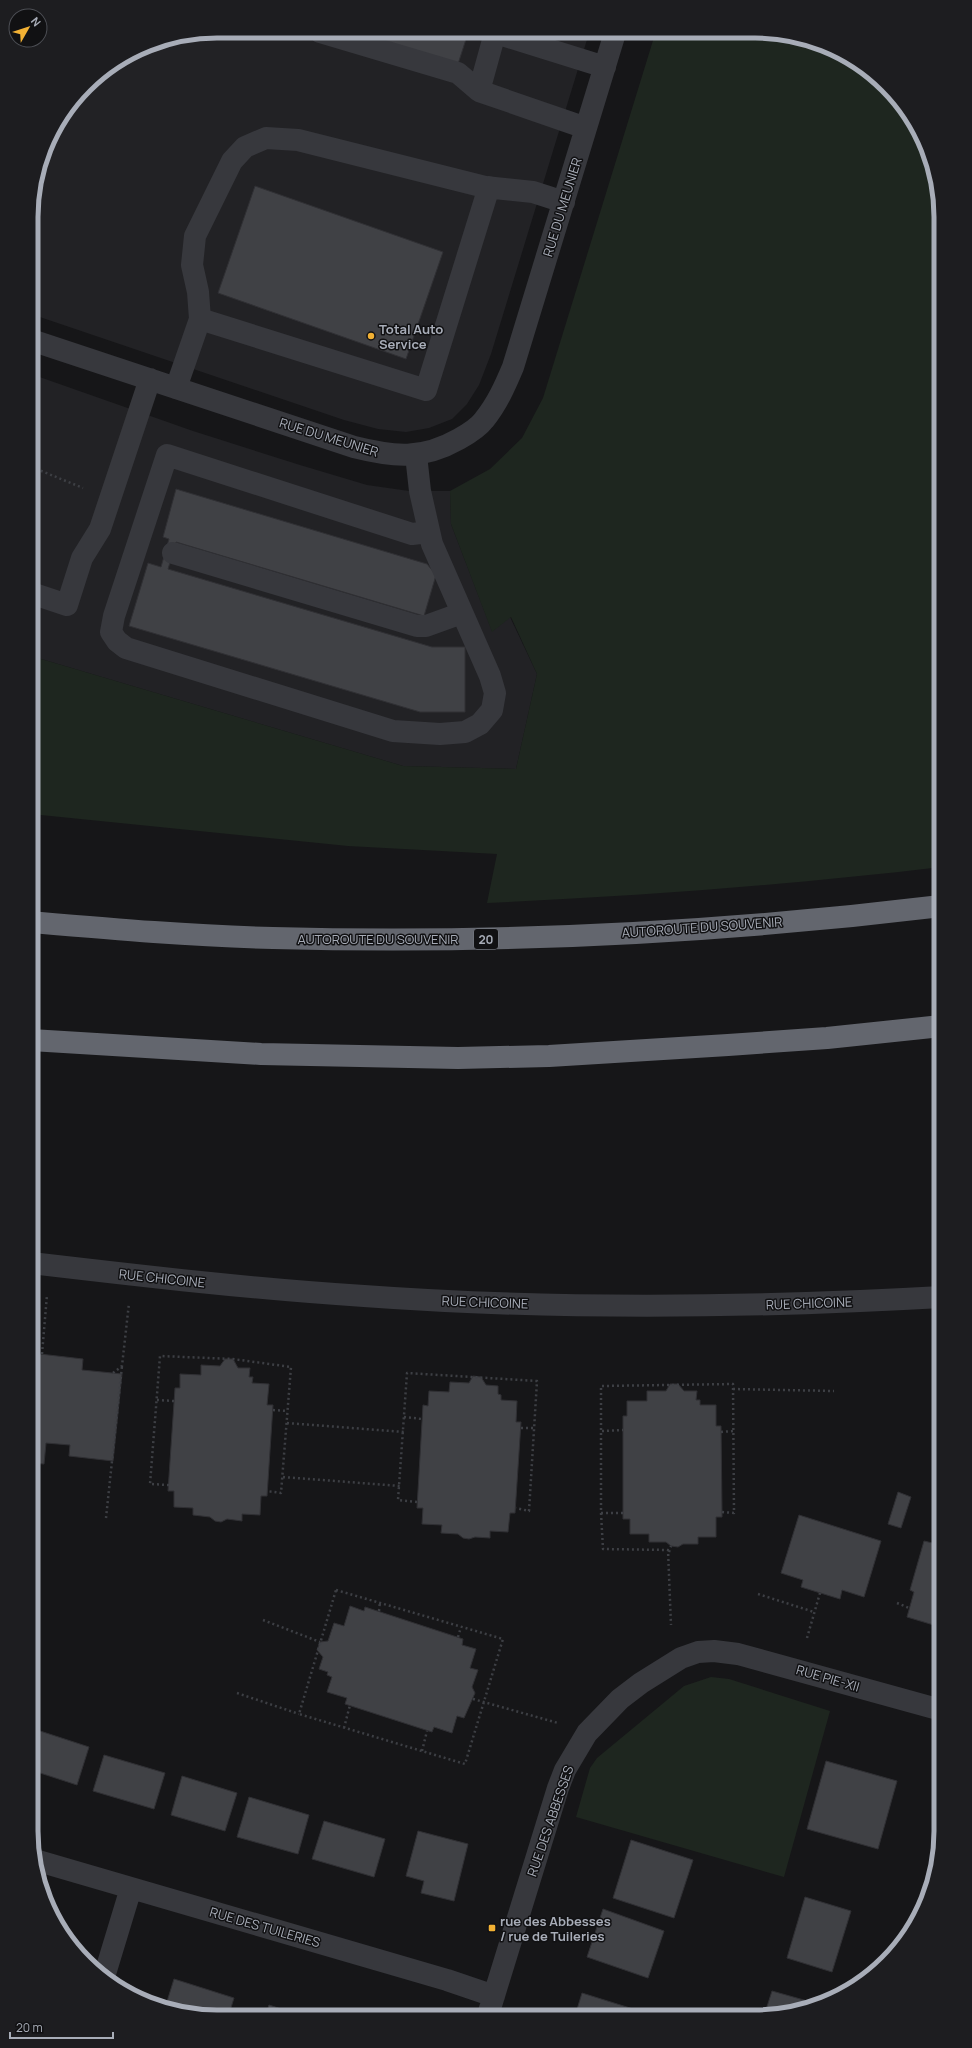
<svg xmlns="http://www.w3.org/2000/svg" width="972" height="2048" font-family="Manrope,sans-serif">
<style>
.built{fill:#222225}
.green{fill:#1e261f}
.building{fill:#404145;stroke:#303034}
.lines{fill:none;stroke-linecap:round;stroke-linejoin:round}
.path{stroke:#3d3f44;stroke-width:2.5;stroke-dasharray:2 3;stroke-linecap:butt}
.minor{stroke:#37383d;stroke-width:22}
.highway{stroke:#63666e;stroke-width:22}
.poi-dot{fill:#f2b134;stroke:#111113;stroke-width:1.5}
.labels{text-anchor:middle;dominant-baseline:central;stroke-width:3;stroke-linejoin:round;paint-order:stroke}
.shield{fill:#111113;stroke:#7b7e86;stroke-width:1}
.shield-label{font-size:12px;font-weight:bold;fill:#a8adb8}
.street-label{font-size:13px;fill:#a8adb8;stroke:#111113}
.poi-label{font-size:13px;font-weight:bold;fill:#a8adb8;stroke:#111113;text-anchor:start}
.rim{fill:none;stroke:#a8adb8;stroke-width:5}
</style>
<rect width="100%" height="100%" fill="#161618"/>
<path class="built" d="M217 31 589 33 491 354 479 385 467 404 452 419 429 428 406 432 378 429 344 420 31 314V205L50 135 94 77 146 45Z
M31 374 193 431 300 465 367 485 409 491H450L451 524 492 631 510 617 537 674 516 769 403 766 31 656Z"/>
<path class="green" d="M655 34 791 35 837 50 878 77 916 124 935 169 941 217V867C790 885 639 896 487 903L497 854 348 846 31 814V656L403 766 516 769 537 674 511 617 492 632 451 524 450 491 490 469 522 438 543 398Z
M711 1677 729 1679 830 1711 784 1877 576 1817 590 1768 597 1758 684 1686Z"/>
<path class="building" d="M350 32 468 33 458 64Z
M255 186 443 252 406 359 218 293Z
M176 489 427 564 436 575 424 616 176 542 168 569 432 647H465V712H420L129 626 148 563 161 567 169 539 163 537Z
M31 1353 83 1359 82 1370 122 1374 113 1461 69 1456 70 1445 46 1443 44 1464 31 1463Z
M225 1359H233L238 1368H250L249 1377H253L252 1383 269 1384 267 1405H273L267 1496H261L260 1515 242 1514V1521L227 1519 221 1522 215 1521 210 1517 193 1515V1508L174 1507V1491H168L175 1388H180V1374L201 1375V1365L220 1366Z
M473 1376 481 1377 486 1385 498 1386V1394L501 1395V1400L517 1401 516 1422H521L515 1513H510L508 1532 490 1531V1538L475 1537 469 1539 463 1538 458 1534 441 1533 442 1525 422 1524 423 1508H417L423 1405 428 1406 429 1391 449 1392 450 1382 469 1383Z
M670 1384H678L684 1391H697L696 1400H700V1405H716V1426H721L722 1512V1517H716V1537H698V1544H683L678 1547 671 1546 666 1542H649V1534H630V1519H623V1416H627V1401H647V1391H666Z
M898 1492 911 1497 901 1528 888 1524Z
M799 1515 881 1541 864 1597 842 1590 840 1599 801 1587 803 1580 781 1573Z
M924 1541 941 1545V1620H939L937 1626 907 1617 914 1592 910 1590Z
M350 1606 364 1611 365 1607 463 1639 462 1645 476 1649 470 1668 478 1670 472 1687 475 1693 464 1718 457 1716 452 1733 434 1727 432 1732 345 1704 347 1698 327 1692 332 1677 327 1675 328 1672 319 1669 323 1657 317 1650 320 1642 328 1641 334 1623 344 1626Z
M34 1729 89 1747 77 1785 31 1770V1738Z
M104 1755 165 1773 154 1809 93 1791Z
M826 1761 897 1781 878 1849 807 1829Z
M182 1776 237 1793 225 1831 171 1815Z
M249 1797 309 1815 298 1854 237 1837Z
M324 1821 385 1839 374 1877 312 1859Z
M418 1831 468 1844 454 1901 421 1893 424 1881 406 1876Z
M631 1840 693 1860 674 1918 613 1898Z
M805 1897 851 1911 832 1972 787 1958Z
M603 1909 664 1931 648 1978 587 1957Z
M174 1979 234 1998 229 2014 181 2013 165 2008Z
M772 1991 818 2004 803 2011 764 2016Z
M582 1993 646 2013 645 2016H575Z
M269 2005 297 2014H266Z"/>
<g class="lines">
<path class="path" d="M31 470H39L83 488
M42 1354 47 1295
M113 1373 122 1366 129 1303
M733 1389 834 1391
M157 1400 174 1401
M273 1410 288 1411
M404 1417 422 1419
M287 1423 404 1432
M521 1428H534
M602 1431 623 1430
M721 1432 733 1431
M283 1477 400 1486
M169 1485 150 1484 160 1356 233 1359 291 1367 281 1493 267 1491
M417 1502 398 1500 407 1373 537 1381 529 1511 516 1508
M601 1513 603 1549 668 1550 671 1625
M623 1513H601V1386L733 1384 734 1513 722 1512
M106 1518 122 1366
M669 1552 671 1546
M336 1590 503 1639 465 1764 299 1714Z
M758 1594 814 1612
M897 1603 909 1608
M379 1611 380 1602
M263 1620 320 1642
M458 1637 461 1627
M807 1638 820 1593
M237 1693 299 1714
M473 1699 558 1723
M344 1728 350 1705
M422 1751 427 1731"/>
<path class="minor" d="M320 32 458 73 479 91
M495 33 479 91 586 128
M496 33 605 67
M200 319 426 390 489 187
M31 340 354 447C394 457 422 460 459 439 468 434 478 428 484 420 497 404 505 386 513 367L615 33
M176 388 200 319 198 292 192 265 195 236 232 161 245 147 266 138 298 140 485 187 533 192 564 202
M416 455 420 491 432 544 490 676 495 693 492 710 480 724 465 732 440 734 393 731 126 648 117 641 111 632 114 616 167 455 412 534 429 532
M173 553 417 626H426L462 613
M31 593 67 605 82 558 100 529 150 379
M31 1263C142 1276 253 1289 364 1296 556 1310 749 1308 941 1297
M35 1860 447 1980 494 1996
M104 1977 131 1888
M488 2015 558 1788 565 1770 587 1733 620 1699 641 1683 681 1658 698 1652 714 1651 738 1654 941 1710"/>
<path class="highway" d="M31 922C112 929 192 936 273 938 496 944 720 933 941 906
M31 1040 261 1054 458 1058 549 1056 728 1045 827 1038 941 1026"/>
</g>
<g class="poi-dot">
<circle cx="371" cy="336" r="4"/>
<rect x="488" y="1924" width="8" height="8" rx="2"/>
</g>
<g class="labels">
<rect class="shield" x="474" y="929" width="24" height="20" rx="3"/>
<g class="shield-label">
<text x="486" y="939">20</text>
</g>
<g class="street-label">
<text transform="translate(562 207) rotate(-73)">RUE DU MEUNIER</text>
<text transform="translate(329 437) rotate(17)">RUE DU MEUNIER</text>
<text transform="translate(702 927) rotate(-4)">AUTOROUTE DU SOUVENIR</text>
<text x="378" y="939">AUTOROUTE DU SOUVENIR</text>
<text transform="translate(162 1278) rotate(6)">RUE CHICOINE</text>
<text transform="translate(485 1302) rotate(2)">RUE CHICOINE</text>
<text transform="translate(809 1303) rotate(-2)">RUE CHICOINE</text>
<text transform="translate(828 1678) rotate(16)">RUE PIE-XII</text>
<text transform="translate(550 1821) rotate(-71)">RUE DES ABBESSES</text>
<text transform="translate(265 1927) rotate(16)">RUE DES TUILERIES</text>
</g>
<g class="poi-label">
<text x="379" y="329">Total Auto<tspan x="379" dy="15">Service</tspan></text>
<text x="500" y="1921">rue des Abbesses<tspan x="500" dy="15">/ rue de Tuileries</tspan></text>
</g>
</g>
<path d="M0 0H972V2048H0ZM217 38H755A179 179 0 0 1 934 217V1831A179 179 0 0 1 755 2010H217A179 179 0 0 1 38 1831V217A179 179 0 0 1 217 38Z" fill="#1d1d20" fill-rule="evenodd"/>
<path class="rim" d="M217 38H755A179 179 0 0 1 934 217V1831A179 179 0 0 1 755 2010H217A179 179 0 0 1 38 1831V217A179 179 0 0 1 217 38Z"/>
<g transform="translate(28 28) rotate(51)"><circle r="19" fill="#111113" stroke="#4d4f55"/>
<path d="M0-3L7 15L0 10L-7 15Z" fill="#f2b134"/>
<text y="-6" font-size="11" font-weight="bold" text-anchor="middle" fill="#a8adb8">N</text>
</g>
<path d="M10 2032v6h103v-6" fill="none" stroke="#a8adb8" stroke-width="2"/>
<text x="16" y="2032" font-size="12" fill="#a8adb8" stroke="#111113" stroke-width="3" paint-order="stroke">20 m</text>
</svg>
